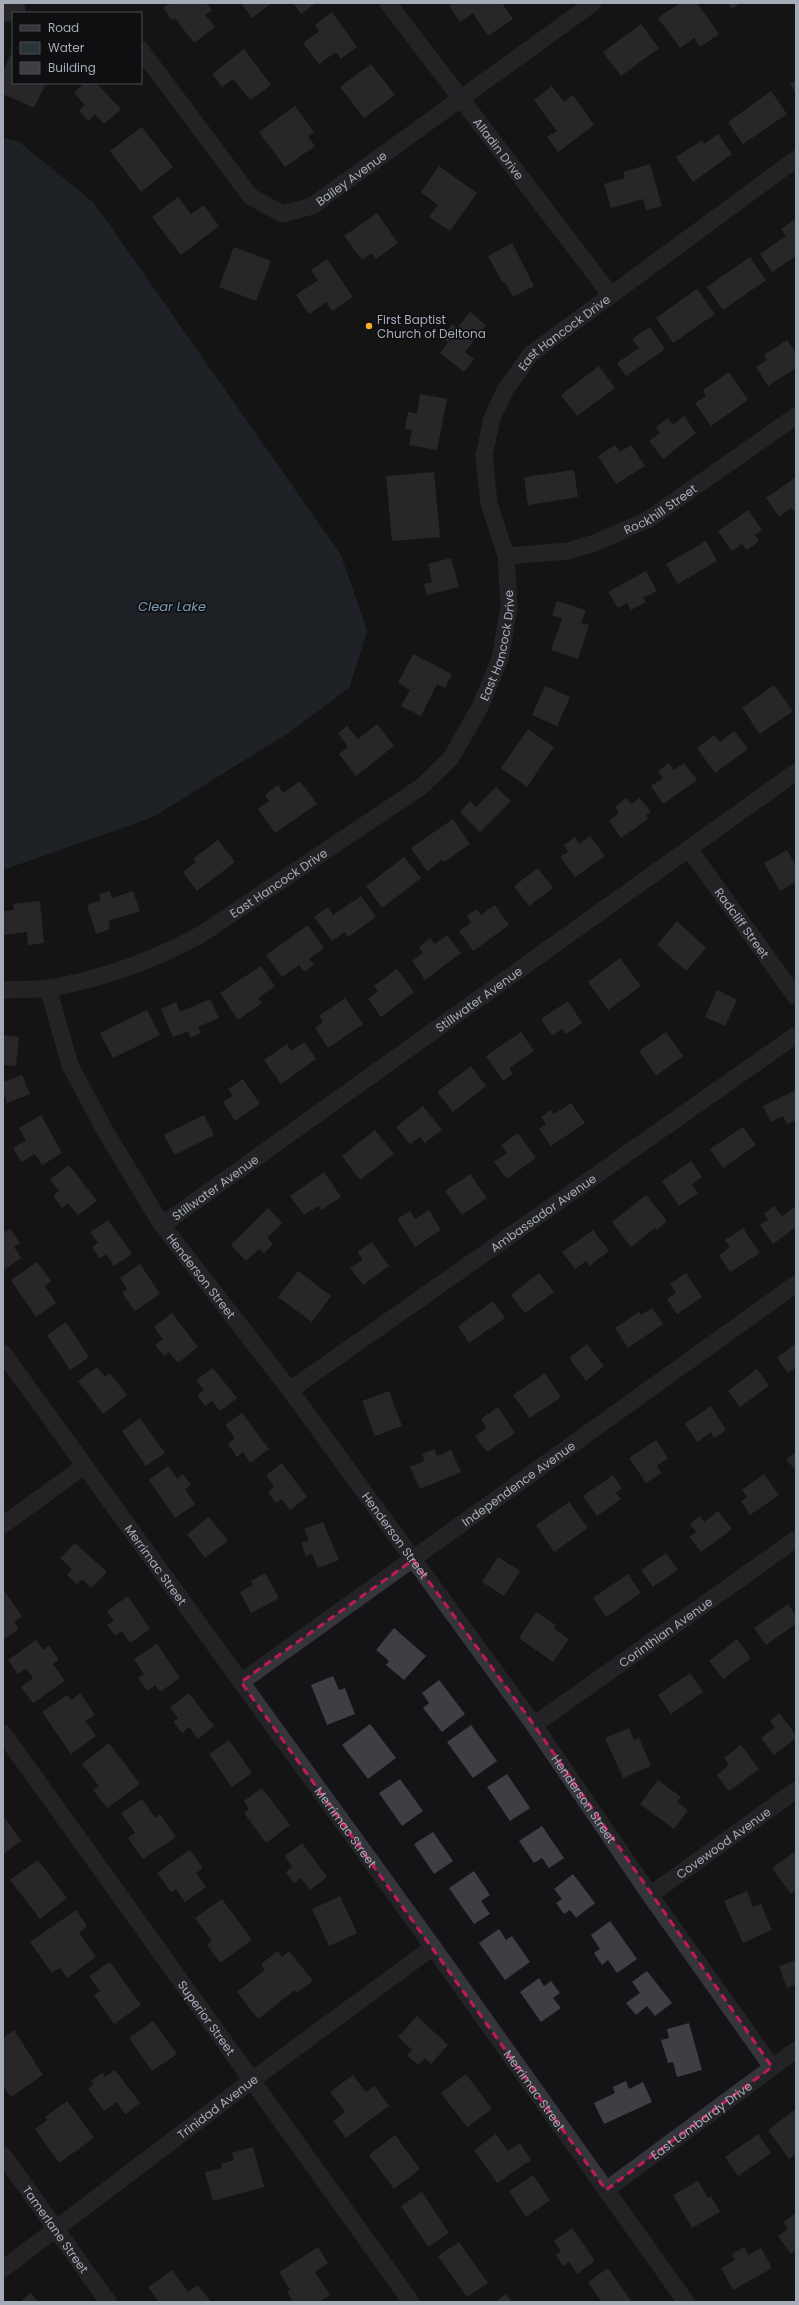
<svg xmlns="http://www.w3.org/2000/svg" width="799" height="2305" font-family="Poppins,sans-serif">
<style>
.water{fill:#2a343b}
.building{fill:#3e3f43}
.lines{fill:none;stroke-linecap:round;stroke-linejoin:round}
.minor{stroke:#35363b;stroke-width:17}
.marked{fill:none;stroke:#c2185b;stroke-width:3;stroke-dasharray:8 5;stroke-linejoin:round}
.poi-dot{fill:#fbae27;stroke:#0f0f11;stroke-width:1.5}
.labels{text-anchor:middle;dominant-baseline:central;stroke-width:3.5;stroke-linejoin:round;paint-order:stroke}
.street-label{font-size:12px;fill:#a5abb7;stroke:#0f0f11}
.poi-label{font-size:12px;fill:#a5abb7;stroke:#0f0f11;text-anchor:start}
.water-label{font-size:13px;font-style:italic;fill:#7a9bb4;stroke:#0f0f11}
</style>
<rect width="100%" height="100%" fill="#141416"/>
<path class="water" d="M3 138 18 141 94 203 341 555 367 631 349 688 290 732 153 817 3 870Z"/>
<path class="building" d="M3 3H24L26 13H13V20L3 22Z
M170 3H206L212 10 205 15 215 27 194 43 175 18 172 20 163 8Z
M241 3H269L270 4 252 18Z
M293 3H316L301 14Z
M453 3H502L513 19 488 36 473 13 460 22 449 6Z
M680 3H697L719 34 700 47 694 38 680 48 658 18Z
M728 3H740L732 9Z
M332 12 357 47 341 59 336 52 319 64 303 43 319 31 315 25Z
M641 24 659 48 621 76 603 52Z
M244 49 271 85 250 100 233 79 222 87 212 74Z
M12 52 13 83H46L34 108 3 94V71Z
M371 64 395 95 364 118 340 87Z
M796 80V93L790 84Z
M84 83H96L121 109 104 124 95 114 89 121 79 111 85 105 74 93Z
M552 86 564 102 573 95 594 125 558 152 547 137 557 131 534 100Z
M771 91 787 114 743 144 728 122Z
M295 106 314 132 308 136 315 146 285 167 259 132Z
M142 127 173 167 141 192 110 151Z
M718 134 732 154 693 182 676 157 702 140 704 144Z
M650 164 662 206 646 210 643 199 611 208 604 184 625 178 623 172Z
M439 166 477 193 450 231 429 217 438 205 421 192Z
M178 197 191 214 204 205 219 226 181 255 152 217Z
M377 213 398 243 376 259 372 253 362 260 344 236Z
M795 219 796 256 772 272 760 254 786 236 781 229Z
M512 243 534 286 513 297 505 282 503 283 488 256Z
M234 247 271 261 256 301 219 287Z
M750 257 766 280 723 310 707 287Z
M327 259 353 297 332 311 326 302 309 314 296 295 318 280 311 270Z
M697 289 715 314 673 343 656 318Z
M470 312 486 325 465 352 474 359 464 372 440 353 448 342 442 338 452 324 457 328Z
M650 327 665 349 626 376 617 363 639 348 632 339Z
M787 340 796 353V368L768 386 756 367 767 360 764 355Z
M599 366 615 388 577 416 561 395Z
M729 372 748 400 711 426 695 403 706 396 703 390Z
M420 394 447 399 437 450 409 445 412 430 405 429 408 412 417 414Z
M684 416 696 433 663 459 649 441 660 433 656 427 668 418 673 425Z
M615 445 620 452 631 445 645 466 616 484 598 456Z
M574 470 578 497 528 505 524 477Z
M434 472 440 537 392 541 386 476Z
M796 477V513L791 508 779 517 766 498Z
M748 510 762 530 755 535 759 541 747 550 742 544 732 551 718 531Z
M706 541 717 561 678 584 666 564Z
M451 558 459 587 427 595 424 584 432 582 428 564Z
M646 571 657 591 643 598 646 602 631 610 627 603 618 608 608 592Z
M557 601 586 610 581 623 589 625 578 659 551 650 562 619 552 615Z
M413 654 452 674 445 688 437 684 421 716 401 706 410 690 398 683Z
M774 685 793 711 760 734 742 708Z
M545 686 570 697 557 726 532 715Z
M377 724 394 746 356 776 339 754 348 747 338 733 347 726 358 739Z
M528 729 554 747 527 787 501 768Z
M734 731 748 749 715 773 697 748 714 735 720 742Z
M669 763 674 770 684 763 697 780 663 804 651 786 663 778 658 771Z
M300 781 317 804 275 833 258 809 269 801 265 795 278 785 283 793Z
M496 787 511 801 480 832 460 812 470 801 476 807Z
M626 798 631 804 640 798 651 812 646 815 648 819 621 838 609 821 619 813 615 807Z
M453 819 470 844 444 862 442 860 427 871 411 848Z
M590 836 605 856 575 877 560 857 568 852 564 845 575 837 579 844Z
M218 840 235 862 197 891 183 872 196 862 193 859Z
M787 850 796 866V882L780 891 764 863Z
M404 857 421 878 382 908 366 886Z
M538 868 553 888 529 906 514 886Z
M110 891 112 898 133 891 140 911 108 921 110 929 96 934 87 905 101 900 99 894Z
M361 896 376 917 348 937 345 932 332 941 314 917 328 907 333 915Z
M40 901 44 943 28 945 27 932 3 935V911L14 910 13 904Z
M495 905 509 925 473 951 459 931 471 923 467 916 476 909 481 915Z
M677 921 706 948 686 971 657 945Z
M308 925 324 948 309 959 314 965 304 972 299 965 282 977 266 955Z
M447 935 461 953 425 980 412 961 423 953 419 947 430 938 435 944Z
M620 958 641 986 608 1010 588 982Z
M261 966 275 986 258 998 262 1003 238 1020 220 993Z
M397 969 414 992 381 1017 368 999 378 991 374 986Z
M717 990 737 1000 725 1026 705 1017Z
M345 998 363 1024 328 1048 315 1028 323 1022 319 1016Z
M210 999 219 1018 198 1027 201 1033 190 1038 188 1031 173 1037 161 1009 176 1002 180 1012Z
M568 1001 582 1023 566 1034 562 1029 552 1036 541 1019Z
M147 1010 160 1035 113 1058 100 1033Z
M521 1032 534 1051 509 1068 513 1074 503 1081 486 1056Z
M666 1032 683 1056 656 1076 639 1051Z
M3 1035 19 1037 16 1066 3 1065Z
M304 1042 316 1059 281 1084 264 1060 287 1044 291 1051Z
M471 1066 486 1086 453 1112 437 1092Z
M22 1075 30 1094 7 1103 3 1092V1082Z
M243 1079 260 1104 235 1121 223 1102 233 1096 228 1089Z
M796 1090V1120L787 1124 783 1116 771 1122 763 1106Z
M571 1103 585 1123 551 1146 539 1129 546 1124 541 1117 551 1110 554 1114Z
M423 1106 442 1130 425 1143 420 1137 410 1144 396 1127Z
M41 1115 62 1153 42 1165 35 1154 21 1162 13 1148 26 1140 19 1128Z
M204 1115 214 1135 175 1155 164 1135Z
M743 1127 756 1145 723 1168 710 1149Z
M375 1130 394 1154 360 1180 342 1156Z
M518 1133 536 1158 507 1179 494 1162 507 1153 501 1145Z
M691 1161 702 1177 692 1184 698 1193 679 1206 662 1181Z
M69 1165 97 1201 78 1215 68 1203 62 1208 53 1196 59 1191 50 1179Z
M324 1172 341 1197 321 1210 318 1206 304 1215 290 1196Z
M470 1174 487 1198 462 1215 445 1191Z
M646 1195 667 1221 657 1230 655 1228 631 1247 612 1222Z
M774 1206 782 1216 796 1206V1227L773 1244 760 1225 768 1220 764 1214Z
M268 1208 282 1223 267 1238 273 1244 264 1253 259 1249 246 1261 231 1245Z
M429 1210 441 1230 415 1247 397 1219 410 1211 415 1219Z
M108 1220 132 1254 114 1266 106 1254 100 1259 92 1247 98 1243 90 1232Z
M743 1228 760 1253 730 1272 719 1255 730 1247 725 1240Z
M10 1229 20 1243 14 1247 21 1258 4 1270 3 1233Z
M593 1230 609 1251 589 1266 586 1261 575 1269 562 1252Z
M372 1242 389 1266 363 1285 350 1268 363 1260 357 1252Z
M37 1262 51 1281 45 1286 56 1303 36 1317 11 1280Z
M140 1264 160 1294 135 1311 122 1293 127 1289 120 1278Z
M298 1271 331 1296 312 1322 278 1297Z
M539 1273 554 1292 525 1313 511 1295Z
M686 1273 702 1297 677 1314 667 1299 676 1293 670 1284Z
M493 1301 505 1318 469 1343 458 1326Z
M652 1308 663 1324 628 1348 615 1328 639 1312 641 1315Z
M172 1313 198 1347 178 1363 169 1352 164 1356 155 1345 163 1339 154 1327Z
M66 1322 89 1357 70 1370 47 1335Z
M796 1343V1367L788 1373 777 1358Z
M587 1344 604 1366 586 1381 569 1358Z
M97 1367 105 1377 110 1373 127 1395 103 1414 78 1381Z
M213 1368 237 1398 220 1411 212 1401 205 1406 197 1395 204 1390 196 1380Z
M757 1369 769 1386 740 1407 728 1391Z
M545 1373 561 1397 530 1418 513 1395Z
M389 1391 402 1426 375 1436 362 1401Z
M711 1406 726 1430 714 1438 711 1432 697 1442 685 1424Z
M498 1407 515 1433 487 1452 475 1436 486 1428 481 1419Z
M242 1413 269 1449 250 1463 243 1452 237 1457 228 1444 235 1438 225 1425Z
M140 1418 165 1453 146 1466 122 1431Z
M656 1440 668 1458 657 1466 661 1473 646 1483 629 1458Z
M434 1449 437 1456 451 1450 461 1472 420 1489 410 1467 425 1461 422 1454Z
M796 1452V1471L786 1459Z
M282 1463 307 1497 290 1510 282 1499 276 1503 268 1492 274 1487 266 1475Z
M168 1466 177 1479 183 1474 191 1485 185 1489 195 1504 175 1518 149 1480Z
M764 1474 779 1495 750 1515 741 1501 747 1497 742 1490Z
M613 1475 622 1488 616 1493 621 1499 597 1516 583 1496Z
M569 1502 588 1528 554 1552 536 1525Z
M718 1511 732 1529 701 1552 689 1537 696 1532 690 1524 700 1516 704 1522Z
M209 1517 228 1541 205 1558 187 1534Z
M323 1522 339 1560 318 1568 312 1554 306 1556 301 1543 309 1540 304 1529Z
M75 1543 107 1572 91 1588 82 1579 77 1584 67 1575 72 1569 60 1558Z
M666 1553 678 1570 653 1587 641 1570Z
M498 1557 520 1571 504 1596 482 1582Z
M265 1573 279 1598 251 1613 240 1592 253 1585 251 1581Z
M628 1574 641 1593 606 1617 593 1598Z
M3 1589 22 1616 14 1622 19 1629 3 1640Z
M128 1596 150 1629 130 1643 122 1631 115 1636 107 1625 114 1621 107 1611Z
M788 1604 796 1615V1624L766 1645 754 1628Z
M536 1612 556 1625 554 1628 569 1639 553 1662 519 1638Z
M394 1628 426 1656 404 1680 386 1665 389 1661 376 1650Z
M737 1639 751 1658 723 1679 709 1661Z
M36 1640 43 1650 49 1645 59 1660 53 1664 65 1681 33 1703 21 1687 33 1678 26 1669 18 1674 8 1660Z
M157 1644 180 1678 160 1692 155 1685 147 1691 138 1678 144 1674 134 1659Z
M690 1673 703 1692 671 1714 658 1695Z
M333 1676 339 1690 345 1688 355 1714 327 1725 311 1685Z
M439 1680 465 1714 442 1732 423 1708 429 1703 422 1693Z
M80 1693 95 1715 85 1721 96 1736 71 1754 42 1712 67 1695 71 1700Z
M189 1693 214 1726 198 1739 189 1727 182 1733 173 1722 178 1718 170 1707Z
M779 1713 796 1735V1738L774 1755 761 1738 775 1727 770 1721Z
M370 1724 396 1758 368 1779 342 1745Z
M471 1725 497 1761 473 1778 447 1742Z
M629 1728 634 1740 639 1738 651 1766 623 1778 605 1738Z
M229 1740 252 1773 232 1787 209 1754Z
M109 1743 140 1784 107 1808 93 1790 99 1786 82 1764Z
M741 1745 759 1769 729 1791 717 1775 729 1765 724 1758Z
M507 1774 530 1808 510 1821 487 1787Z
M400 1779 423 1811 402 1826 379 1793Z
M658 1780 681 1797 677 1802 688 1810 674 1829 640 1804Z
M262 1788 290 1825 266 1843 244 1813 249 1809 244 1801Z
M142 1799 155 1818 160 1814 176 1837 143 1859 128 1838 135 1833 121 1813Z
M3 1815 21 1841 3 1854Z
M542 1826 564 1858 549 1868 542 1858 534 1863 519 1841Z
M433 1832 453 1861 434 1874 414 1844Z
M302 1843 327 1877 310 1890 301 1878 294 1883 286 1872 292 1867 285 1856Z
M190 1850 203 1868 196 1873 206 1887 185 1902 176 1889 171 1892 157 1873Z
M796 1851V1891L791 1894 772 1868Z
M38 1860 67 1898 40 1919 10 1880Z
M474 1871 490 1895 481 1901 490 1914 474 1924 449 1888Z
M573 1874 595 1903 576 1918 570 1910 564 1914 556 1903 562 1899 554 1889Z
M747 1891 753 1907 761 1904 772 1930 743 1943 724 1901Z
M340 1896 357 1933 329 1946 312 1909Z
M222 1899 252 1940 220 1963 207 1945 212 1941 195 1918Z
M76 1910 87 1926 79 1933 96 1957 67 1978 60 1968 52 1973 30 1942Z
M610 1921 637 1959 617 1973 608 1960 602 1965 594 1953 600 1949 591 1935Z
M499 1929 506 1940 512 1936 530 1962 505 1980 479 1943Z
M278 1951 282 1957 289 1951 313 1981 297 1993 295 1990 258 2019 237 1992 265 1970 261 1964Z
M796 1960V1984L787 1988 779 1966Z
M110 1962 141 2005 114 2024 94 1995 100 1991 89 1976Z
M647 1971 672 2003 655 2016 647 2006 636 2015 626 2003 640 1993 632 1982Z
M539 1978 544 1986 551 1981 560 1993 553 1998 561 2008 541 2022 520 1992Z
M417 2016 448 2045 431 2064 425 2058 418 2065 407 2055 412 2050 398 2037Z
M153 2021 177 2054 152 2071 129 2038Z
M689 2023 702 2070 677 2077 673 2062 668 2063 661 2040 669 2038 667 2029Z
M14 2030 43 2075 11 2097 3 2086V2038Z
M115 2070 140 2103 125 2114 117 2102 104 2111 88 2089 94 2084 91 2081 102 2073 105 2077Z
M466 2074 492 2109 467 2127 441 2093Z
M353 2075 366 2092 375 2086 389 2106 346 2138 333 2121 345 2112 330 2092Z
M626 2081 629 2089 643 2082 652 2102 604 2124 594 2103 615 2093 613 2087Z
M67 2101 94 2138 59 2163 35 2129 47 2120 45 2117Z
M796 2109V2154L789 2159 768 2130Z
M496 2134 508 2151 520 2143 531 2160 497 2183 474 2150Z
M758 2134 771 2153 738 2176 725 2157Z
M395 2135 420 2169 394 2189 369 2155Z
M253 2147 264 2187 213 2201 205 2172 222 2168 221 2164 234 2160 232 2153Z
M533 2175 550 2200 526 2217 509 2191Z
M698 2181 708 2198 711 2196 720 2212 692 2228 673 2195Z
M422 2192 449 2233 428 2247 401 2206Z
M796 2213V2250L791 2254 778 2236 788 2229 783 2222Z
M572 2228 595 2261 577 2274 569 2262 563 2266 556 2255 561 2251 554 2241Z
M459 2242 488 2283 467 2297 438 2256Z
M318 2247 328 2263 315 2272 330 2295 318 2302H293L287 2292 290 2290 279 2272Z
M744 2247 748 2255 761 2248 772 2268 733 2290 721 2268 735 2260 732 2254Z
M608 2268 632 2302H602L588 2282Z
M172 2270 188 2292 198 2285 211 2302H159L148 2287Z
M31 2293 38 2302H20Z
M506 2294 512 2302H495Z"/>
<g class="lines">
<g class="minor">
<path id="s1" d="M388 3 610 294"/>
<path id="s2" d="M141 50 251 197 283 214 312 206 593 3"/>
<path id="s3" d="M506 556 568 551 595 543 649 519 796 416"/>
<path id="s4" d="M689 849 796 997"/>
<path id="s5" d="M48 988 70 1065 104 1129 162 1225 290 1390 534 1725 650 1895 772 2067"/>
<path id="s6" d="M3 990C18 989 34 990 49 988 103 979 152 961 200 935L421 787 451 758 480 707 500 659 509 608 506 556 489 503 484 456 492 418 505 390 531 354 796 159"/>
<path id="s7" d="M162 1225 796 772"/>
<path id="s8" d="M3 1353 433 1947 686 2302"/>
<path id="s9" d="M290 1390 796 1035"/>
<path d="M3 1525 84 1466"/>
<path id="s10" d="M241 1682 796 1284"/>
<path id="s11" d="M534 1725 796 1539"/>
<path id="s12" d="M3 1733 411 2302"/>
<path id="s13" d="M650 1895 796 1790"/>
<path id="s14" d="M3 2155 108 2302"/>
<path id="s15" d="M606 2190 796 2050"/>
<path id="s16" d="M3 2269 252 2080 433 1947"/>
</g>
</g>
<path d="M0 0H799V2305H0ZM413 1560 534 1725 772 2067 606 2190 241 1682Z" fill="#141416" fill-opacity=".55" fill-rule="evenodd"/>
<path class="marked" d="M413 1560 534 1725 772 2067 606 2190 241 1682Z"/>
<circle class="poi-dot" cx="369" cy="326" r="4"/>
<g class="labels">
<g class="street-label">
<text stroke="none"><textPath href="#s1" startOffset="183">Alladin Drive</textPath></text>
<text stroke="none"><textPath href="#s2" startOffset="298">Bailey Avenue</textPath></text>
<text stroke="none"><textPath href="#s6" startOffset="985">East Hancock Drive</textPath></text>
<text stroke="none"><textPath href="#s3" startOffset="164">Rockhill Street</textPath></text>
<text stroke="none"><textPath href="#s6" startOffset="638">East Hancock Drive</textPath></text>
<text stroke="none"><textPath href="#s6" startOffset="301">East Hancock Drive</textPath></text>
<text stroke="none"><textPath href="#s4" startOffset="91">Radcliff Street</textPath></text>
<text stroke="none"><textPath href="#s7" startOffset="389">Stillwater Avenue</textPath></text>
<text stroke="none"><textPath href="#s7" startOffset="65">Stillwater Avenue</textPath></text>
<text stroke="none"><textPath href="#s9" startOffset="309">Ambassador Avenue</textPath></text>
<text stroke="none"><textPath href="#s5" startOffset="329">Henderson Street</textPath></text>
<text stroke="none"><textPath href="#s10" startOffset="341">Independence Avenue</textPath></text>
<text stroke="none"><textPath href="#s5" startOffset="653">Henderson Street</textPath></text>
<text stroke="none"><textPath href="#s8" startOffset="261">Merrimac Street</textPath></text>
<text stroke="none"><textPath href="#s11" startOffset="161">Corinthian Avenue</textPath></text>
<text stroke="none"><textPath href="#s5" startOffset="977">Henderson Street</textPath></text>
<text stroke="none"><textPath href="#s8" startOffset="585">Merrimac Street</textPath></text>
<text stroke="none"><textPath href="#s13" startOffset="90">Covewood Avenue</textPath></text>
<text stroke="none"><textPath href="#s12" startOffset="350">Superior Street</textPath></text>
<text stroke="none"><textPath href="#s8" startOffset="909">Merrimac Street</textPath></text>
<text stroke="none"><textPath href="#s16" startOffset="269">Trinidad Avenue</textPath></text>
<text stroke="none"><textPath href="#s15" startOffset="118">East Lombardy Drive</textPath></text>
<text stroke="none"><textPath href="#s14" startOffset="91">Tamerlane Street</textPath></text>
</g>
<g class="poi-label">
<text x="377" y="319">First Baptist<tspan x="377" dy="14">Church of Deltona</tspan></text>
</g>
<g class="water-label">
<text x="172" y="606">Clear Lake</text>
</g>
</g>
<rect width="799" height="2305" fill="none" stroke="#a5abb7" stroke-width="8"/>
<rect x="12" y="12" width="130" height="72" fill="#0f0f11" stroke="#4b4d53"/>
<rect x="20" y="25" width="20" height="6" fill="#35363b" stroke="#4b4d53"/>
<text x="48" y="32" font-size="12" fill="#a5abb7">Road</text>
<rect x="20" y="42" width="20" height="12" fill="#2a343b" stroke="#4b4d53"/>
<text x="48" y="52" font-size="12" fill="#a5abb7">Water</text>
<rect x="20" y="62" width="20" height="12" fill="#3e3f43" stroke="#4b4d53"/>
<text x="48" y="72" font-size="12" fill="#a5abb7">Building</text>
</svg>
